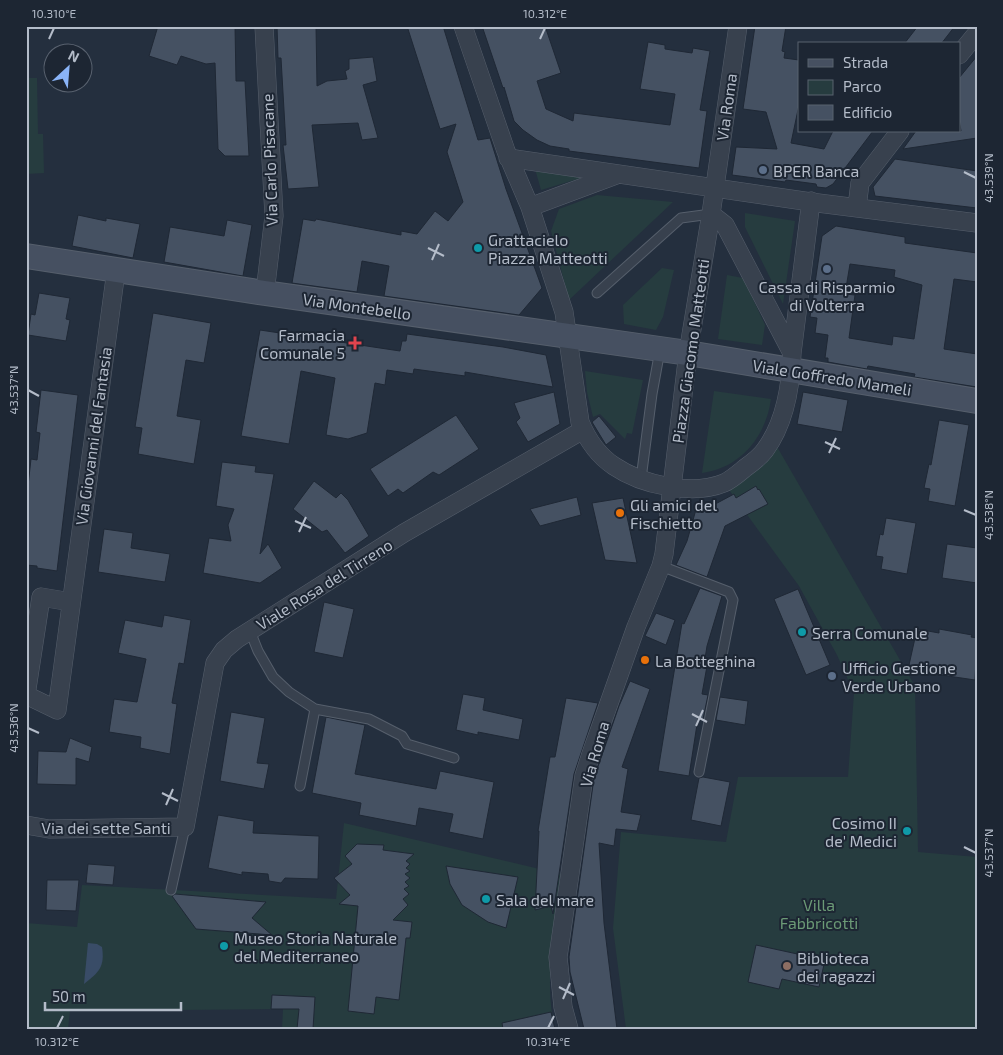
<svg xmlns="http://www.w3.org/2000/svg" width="1003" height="1055" font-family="'Exo 2',sans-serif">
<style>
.green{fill:#263c3f}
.water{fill:#394c67}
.building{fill:#455162;stroke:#1f2835;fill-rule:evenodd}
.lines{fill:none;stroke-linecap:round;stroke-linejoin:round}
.lane-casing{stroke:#565f6c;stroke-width:11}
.street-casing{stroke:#565f6c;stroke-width:19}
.secondary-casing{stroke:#565f6c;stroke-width:26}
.lane{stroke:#38414e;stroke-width:9}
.street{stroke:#38414e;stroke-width:18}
.secondary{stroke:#465061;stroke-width:24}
.ticks{fill:none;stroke:#b4bcc9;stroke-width:2}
.service-dot{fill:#5c6f8a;stroke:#1d2633;stroke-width:2}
.culture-dot{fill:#0f9aa8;stroke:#1d2633;stroke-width:2}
.health-dot{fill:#e0444e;stroke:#1d2633;stroke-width:2}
.food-dot{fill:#e8710a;stroke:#1d2633;stroke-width:2}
.education-dot{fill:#8d6e63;stroke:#1d2633;stroke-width:2}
.labels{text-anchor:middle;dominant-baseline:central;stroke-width:4;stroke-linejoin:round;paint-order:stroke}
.street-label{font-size:16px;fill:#b4bcc9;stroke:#1d2633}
.poi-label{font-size:16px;fill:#b4bcc9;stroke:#1d2633;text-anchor:start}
.park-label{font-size:16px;fill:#6b9a76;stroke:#1d2633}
.neatline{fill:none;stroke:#b4bcc9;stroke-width:2}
.ticks-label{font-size:12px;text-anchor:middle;fill:#b4bcc9}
</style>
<rect width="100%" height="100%" fill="#242f3e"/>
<path class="green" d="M26 78H37L38 134H43L44 173 26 174Z
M535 169 591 175 541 190Z
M597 195 673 202 569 300 551 231 559 209Z
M745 213 795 221 783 304 745 227Z
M662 268 674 270 663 317 656 330 624 324 623 305Z
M727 275 743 278 765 325 762 345 718 339Z
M585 371 643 380 632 434 627 433 625 439 600 414 593 417 587 392Z
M714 391 771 399C766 436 741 468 702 473Z
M772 438 915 686 918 852 977 857V1029H626L613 928 621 832 726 842 738 777H848L854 693 837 655 799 586 724 483Z
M344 823 565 875C555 926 543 978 555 1029H282L283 1009 70 1011 68 1029H26V923L77 927 82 885 336 899Z"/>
<path class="water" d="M88 943 97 944 102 947C105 967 99 972 84 984Z"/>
<path class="building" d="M158 26H235L236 81H245L249 156H225L218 149 215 63 206 64 181 56 177 65 149 56Z
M277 26H316L317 86 327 81 347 79 345 71 349 69V59L373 57 377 81 363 85 378 138 362 140 358 123 312 125 319 187 288 189 283 145H286L281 58H278Z
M407 26H443L478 140 490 138 506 189 542 288 519 315 384 296 389 266 362 261 357 292 292 283 303 219 315 221 316 219 401 235V231L417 234 435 211 448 221 463 202 447 152 456 124 440 129Z
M482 26H545L561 73 537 81 546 109 573 121 574 113 670 125 675 94 640 89 648 42 665 45V49L692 53 693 48 710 51 700 110 707 111 699 168 569 151V149L550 146 537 140 523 130 514 121 504 87 503 88Z
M755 26H786L782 51 785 52 784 58 799 60V105L791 143 824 149 833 131H873L833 184 826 188 817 187 816 184 786 180 785 182 732 175 736 147 777 149 766 112 743 109Z
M918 26H955L941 44H904Z
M977 56V138L903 149 916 131H961L959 119V78Z
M895 159 977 171V208L875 196 873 187Z
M78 215 106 221V218L140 224 133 258 72 246Z
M227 220 252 225 243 276 164 262 170 227 224 236Z
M836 226 905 237V243L977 253V282L954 279 944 349 977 354V387L914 377 915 374 868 366 867 369 828 362V358H825L828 335 815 333 817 318 810 317 822 236ZM850 264 895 270 894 277 922 285 914 339 893 336 892 345 849 338 855 295 845 294Z
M39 293 70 298 66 319 70 320 66 341 28 335 31 314 35 315Z
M153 313 211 323 204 363 186 360 177 416 201 420 194 464 138 454 142 428 135 427Z
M260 330 400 351 402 341H406L407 334 503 347 546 355 553 387 465 372V376L414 369 413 374 387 370 385 385 375 383 367 433 348 439 326 435 335 378 301 371 289 444 241 436Z
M41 390 78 395 57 571 37 568V566L26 565V504L31 459 37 460 40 433 36 432Z
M554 392 560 424 528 442 516 422 520 418 514 403Z
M803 392 848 400 842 432 797 424Z
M456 415 479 449 439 475 433 472 403 493 398 489 388 496 370 469Z
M599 416 616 437 606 445 592 422Z
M939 420 969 425 955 506 928 501 930 489 924 488 929 464 931 465Z
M222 462 256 466 255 472 274 474 260 554 268 544 282 568 260 583 203 573 209 538 231 541 228 525 234 509 216 506Z
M314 481 336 498 341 493 348 500 369 536 345 553 327 530 322 532 293 509Z
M756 486 758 490 759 489 768 504 725 526 707 577 676 565 687 541 697 506 706 509 734 494 736 498Z
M577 497 581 515 540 526 530 509Z
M623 498 637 563 605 560 592 503Z
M886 518 916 523 907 574 881 569 883 557 876 556 880 534 883 535Z
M104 529 133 533 131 548 170 554 165 582 98 572Z
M947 544 977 548V583L942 578Z
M700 588 722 596 707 646 704 665 707 666 702 694 708 695 703 719 698 718 689 776 658 771 682 623 684 624Z
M798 589 830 665 806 675 774 599Z
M324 602 354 609 343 658 314 652Z
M656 613 675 620 666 645 645 636Z
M164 615 191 620 184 664 179 663 172 703 177 704 170 754 140 748 141 737 109 732 114 699 137 702 146 659 118 653 125 620 162 627Z
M917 629 939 633V629L972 635 971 637 977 638 975 680 921 672 922 667 909 665Z
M630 681 650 689 622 767 628 769 621 812 641 815 637 831 616 829 614 846 599 843 604 923 617 1029H584L570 972 569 957 594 778 619 706Z
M463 694 485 698 483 710 523 719 519 740 478 732V735L456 730Z
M720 697 748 701 745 725 716 720Z
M566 698 598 703 574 774 553 914 551 906 535 910 539 831H538L550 757H555Z
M231 712 265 718 257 763 269 764 264 789 220 781Z
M326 717 365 725 355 774 436 789 440 771 494 782 483 839 449 832 453 814 419 808 416 826 359 815 361 803 312 793Z
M70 738 92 747 89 762 76 758V785L37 784 38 751 66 752Z
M703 777 730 782 721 826 691 820 699 778Z
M218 815 254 821 253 833 319 836 318 879 285 878 281 883 269 881 268 874 242 872V875L208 868Z
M357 844 384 845 383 850 414 854 406 861 410 864 406 868 410 871 405 874 410 878 405 882 409 886 404 889 409 894 403 899 408 905 393 920 412 922 410 938H406L399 1000 376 997 374 1014 348 1011 358 906 339 904 350 895 334 878 352 864 345 856Z
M88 864 115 866 113 885 86 883Z
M446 866 518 877 506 928 488 922 462 905 450 884Z
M47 880H79L76 911 46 910Z
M175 894 266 902 252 918 272 935 196 929 172 896Z
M756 945 825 960 819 987 782 979 779 989 748 982Z
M272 995 315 997 313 1029H297L299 1009H271Z
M551 1012 555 1029H503L502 1023Z"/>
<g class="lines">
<g class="lane-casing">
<path id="lane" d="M597 293 681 218 711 214
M641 479 652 394 660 350
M661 566 729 592 733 600 699 772
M250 631 258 651 273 677 289 692 315 709 369 719 402 736 407 744 454 758
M300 786 315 709
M171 890 185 827"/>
</g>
<g class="street-casing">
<path id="street" d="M264 26 274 216 265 293
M463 26 506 151 530 207 564 312 580 422C587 439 599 456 614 466 642 485 692 496 724 483 731 480 739 473 745 468 752 463 760 457 765 450 785 423 791 385 792 353L811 201
M959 55 977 33
M508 158 818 203 977 223
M530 207 616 175
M857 207 860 183 900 131
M711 214 725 225 792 353
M71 602 41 597 26 695 57 710 116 271
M26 825 49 829 185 827 215 663 224 650 237 639 404 533 576 434 584 432
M569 1029 563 1007 558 957 584 776 591 754 636 627 661 566 664 554 688 353 711 214 738 26"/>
</g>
<g class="secondary-casing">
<path id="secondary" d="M26 256 265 293 688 353 977 401"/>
</g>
<use href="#lane" class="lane"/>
<use href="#street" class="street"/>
<use href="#secondary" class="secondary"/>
</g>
<path class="ticks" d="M49 39 54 28M540 39 545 28M964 172 976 178M428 248 444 256M432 260 439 244M28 390 39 396M825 442 840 449M829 453 836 438M964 510 976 515M295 521 311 528M299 532 306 517M692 714 707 722M696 726 703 710M28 728 39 733M162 793 178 801M166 805 173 789M964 847 976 853M559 987 574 995M563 999 570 983M57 1028 63 1016M548 1028 554 1016"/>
<g class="service-dot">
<circle cx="763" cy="170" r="5"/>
<circle cx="827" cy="269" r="5"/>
<circle cx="832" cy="676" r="5"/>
</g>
<g class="culture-dot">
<circle cx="478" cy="248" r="5"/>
<circle cx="802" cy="632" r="5"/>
<circle cx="907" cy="831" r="5"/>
<circle cx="486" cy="899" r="5"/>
<circle cx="224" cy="946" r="5"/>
</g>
<path class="health-dot" d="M352.5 335.5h5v5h5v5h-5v5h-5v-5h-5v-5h5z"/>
<g class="food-dot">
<circle cx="620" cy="513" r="5"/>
<circle cx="645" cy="660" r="5"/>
</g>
<circle class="education-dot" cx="787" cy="966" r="5"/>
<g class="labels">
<g class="street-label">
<text transform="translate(726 107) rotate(-82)">Via Roma</text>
<text transform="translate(269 160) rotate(-92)">Via Carlo Pisacane</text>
<text transform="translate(357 306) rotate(8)">Via Montebello</text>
<text transform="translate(690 351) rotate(-82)">Piazza Giacomo Matteotti</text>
<text transform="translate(832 377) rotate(9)">Viale Goffredo Mameli</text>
<text transform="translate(93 436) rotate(-82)">Via Giovanni del Fantasia</text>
<text transform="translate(324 584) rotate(-32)">Viale Rosa del Tirreno</text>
<text transform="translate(594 754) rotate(-74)">Via Roma</text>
<text x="106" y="827">Via dei sette Santi</text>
</g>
<g class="poi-label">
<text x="773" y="170">BPER Banca</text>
<text x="488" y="239">Grattacielo<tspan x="488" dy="18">Piazza Matteotti</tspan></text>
<text x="827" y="286" text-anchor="middle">Cassa di Risparmio<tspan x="827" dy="18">di Volterra</tspan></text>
<text x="345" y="334" text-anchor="end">Farmacia<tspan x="345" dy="18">Comunale 5</tspan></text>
<text x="630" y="504">Gli amici del<tspan x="630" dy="18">Fischietto</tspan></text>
<text x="812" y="632">Serra Comunale</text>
<text x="655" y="660">La Botteghina</text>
<text x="842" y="667">Ufficio Gestione<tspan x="842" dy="18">Verde Urbano</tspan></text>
<text x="897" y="822" text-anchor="end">Cosimo II<tspan x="897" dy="18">de' Medici</tspan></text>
<text x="496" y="899">Sala del mare</text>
<text x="234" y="937">Museo Storia Naturale<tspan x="234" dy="18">del Mediterraneo</tspan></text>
<text x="797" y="957">Biblioteca<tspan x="797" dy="18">dei ragazzi</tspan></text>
</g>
<g class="park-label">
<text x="819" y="904">Villa<tspan x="819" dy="18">Fabbricotti</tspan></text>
</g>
</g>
<rect width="1003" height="1055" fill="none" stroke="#1d2633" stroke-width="55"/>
<rect x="798" y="42" width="162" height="90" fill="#1d2633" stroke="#59626f"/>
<rect x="808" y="59" width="25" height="8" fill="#465061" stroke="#59626f"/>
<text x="843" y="68" font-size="15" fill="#b4bcc9">Strada</text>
<rect x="808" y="80" width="25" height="15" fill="#263c3f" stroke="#59626f"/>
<text x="843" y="92" font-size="15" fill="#b4bcc9">Parco</text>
<rect x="808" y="105" width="25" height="15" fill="#455162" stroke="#59626f"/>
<text x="843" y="118" font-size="15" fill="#b4bcc9">Edificio</text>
<g transform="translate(68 68) rotate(26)"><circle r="24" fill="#1d2633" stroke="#59626f"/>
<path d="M0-4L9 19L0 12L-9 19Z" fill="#8ab4f8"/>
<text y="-8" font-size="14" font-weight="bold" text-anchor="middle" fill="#b4bcc9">N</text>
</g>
<path d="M45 1002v8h136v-8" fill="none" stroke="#b4bcc9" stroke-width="2.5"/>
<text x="52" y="1002" font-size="15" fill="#b4bcc9" stroke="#1d2633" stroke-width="4" paint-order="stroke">50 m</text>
<rect x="28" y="28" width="948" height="1000" class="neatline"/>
<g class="ticks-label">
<text x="54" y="18">10.310°E</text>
<text x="545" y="18">10.312°E</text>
<text transform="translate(989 178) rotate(-90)" y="4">43.539°N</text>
<text transform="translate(14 390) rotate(-90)" y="4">43.537°N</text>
<text transform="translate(989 515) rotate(-90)" y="4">43.538°N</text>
<text transform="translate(14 728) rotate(-90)" y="4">43.536°N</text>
<text transform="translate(989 853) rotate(-90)" y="4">43.537°N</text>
<text x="57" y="1046">10.312°E</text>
<text x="548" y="1046">10.314°E</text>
</g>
</svg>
